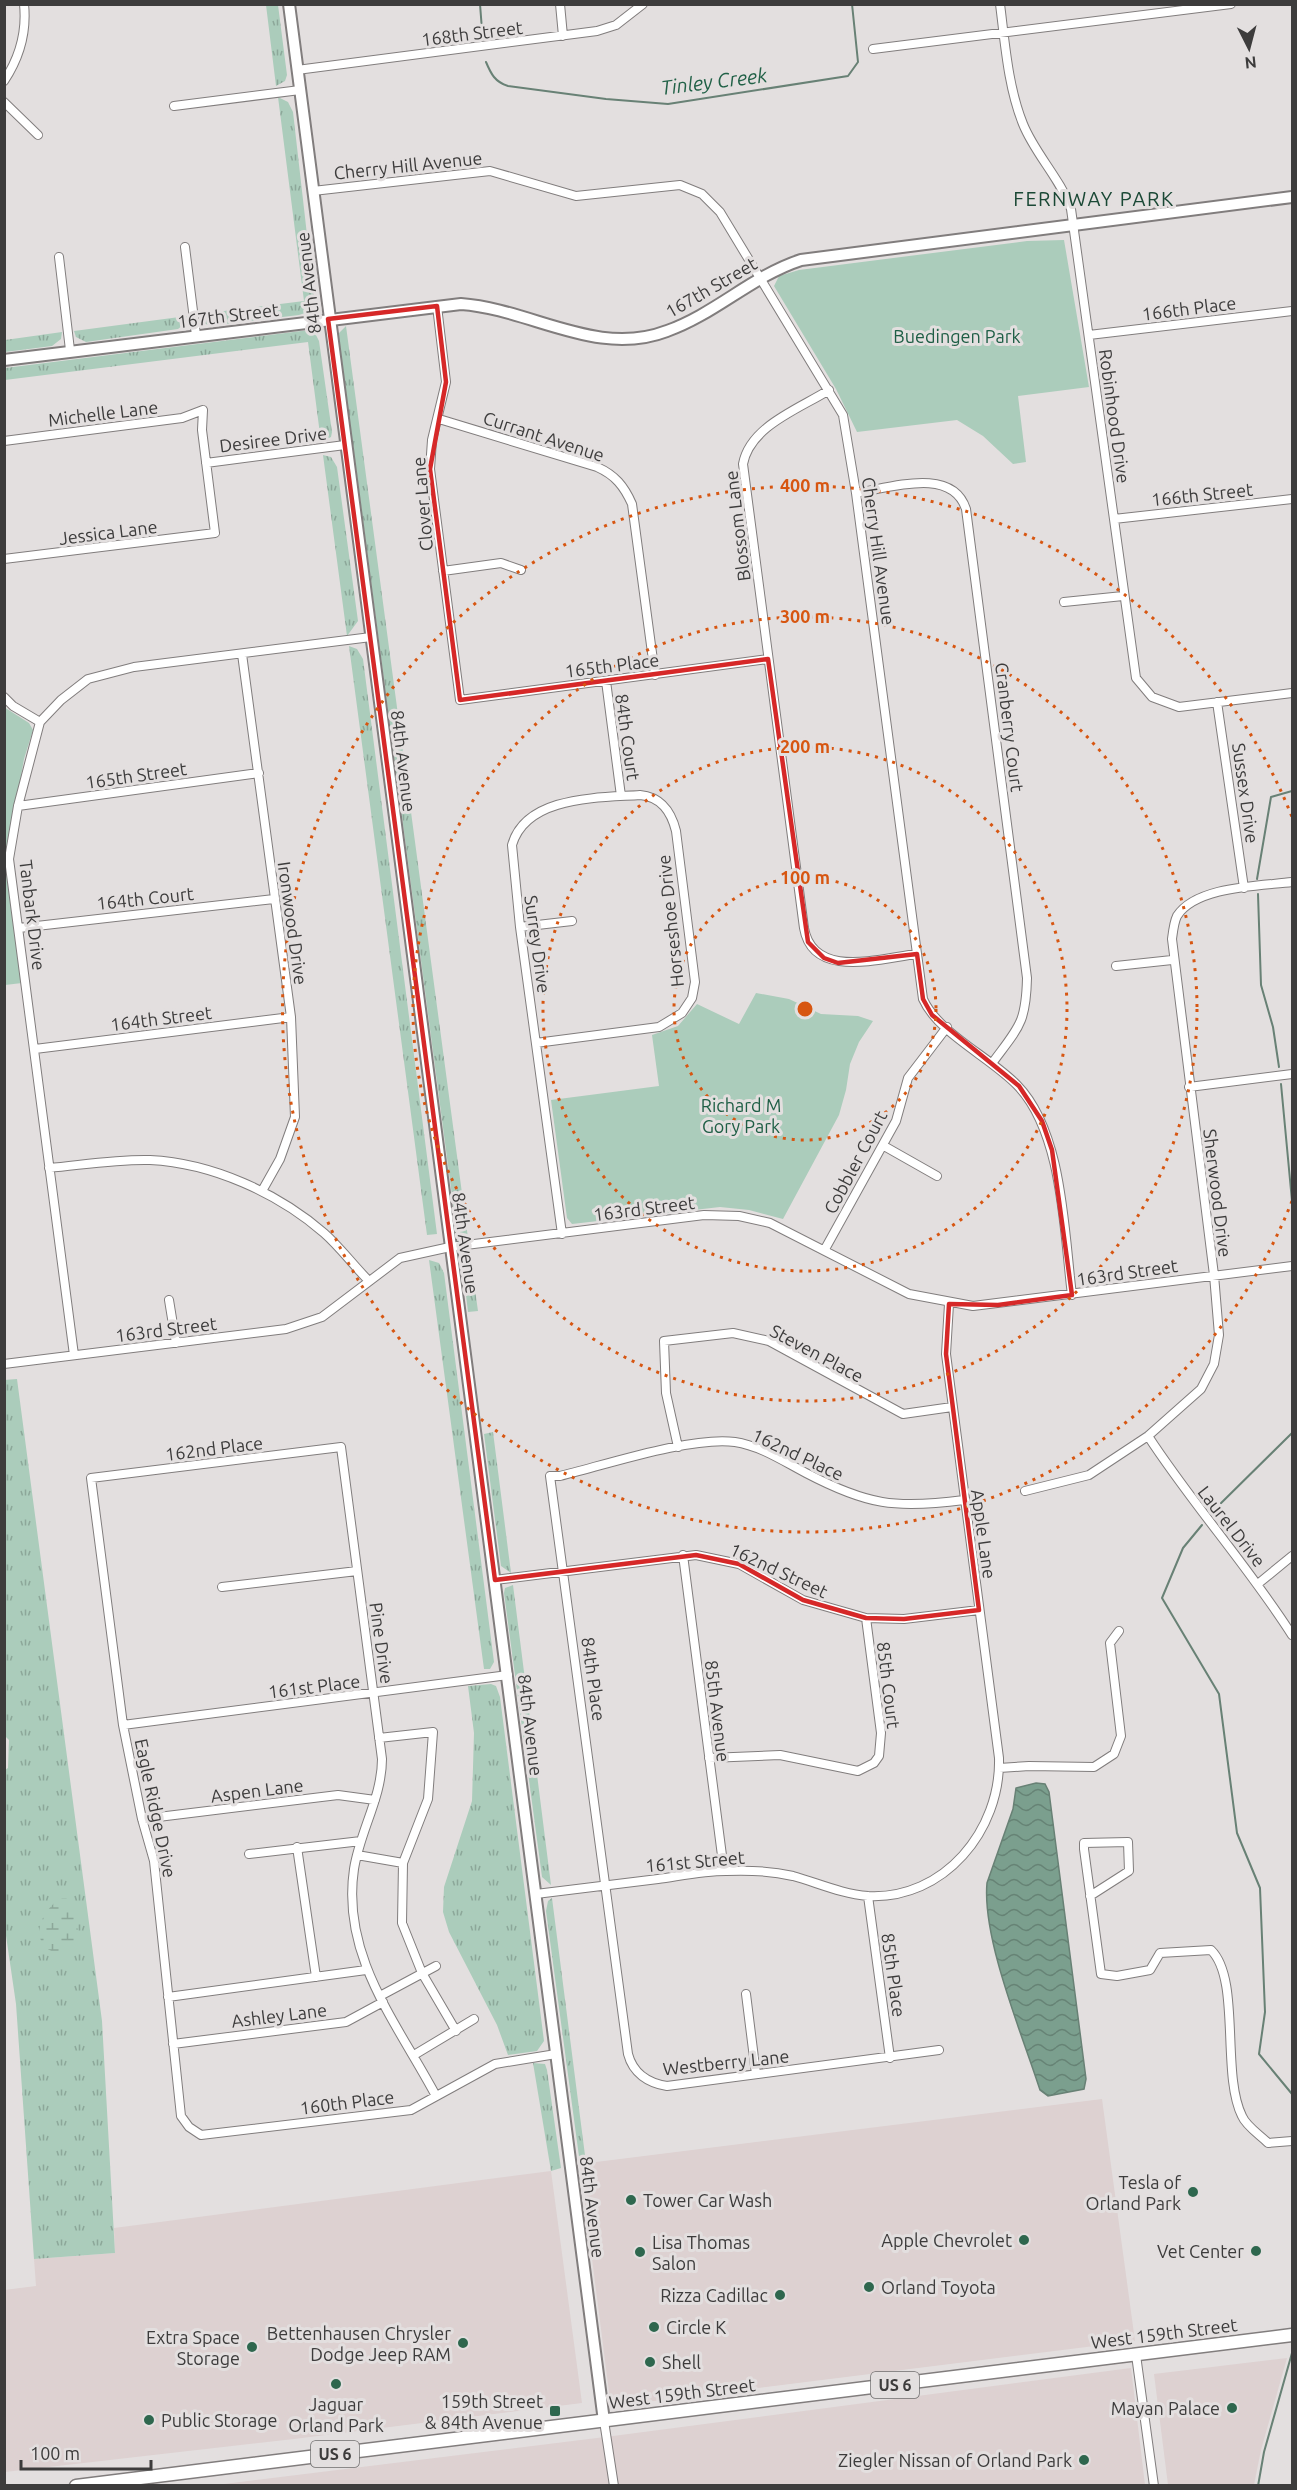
<svg xmlns="http://www.w3.org/2000/svg" width="1297" height="2490" font-family="Ubuntu,sans-serif">
<style>
.built{fill:#ddd1d1}
.grass{fill:url(#grass-tufts)}
.wetland{fill:url(#wetland-marsh)}
.green{fill:#abccbb}
.water{fill:url(#water-waves);stroke:#688175;stroke-width:1.5}
.lines{fill:none;stroke-linecap:round;stroke-linejoin:round}
.stream{stroke:#688175;stroke-width:2}
.street-casing{stroke:#817d7d;stroke-width:10}
.secondary-casing{stroke:#817d7d;stroke-width:14}
.primary-casing{stroke:#817d7d;stroke-width:15}
.street{stroke:#fff;stroke-width:8}
.secondary{stroke:#fff;stroke-width:10}
.primary{stroke:#fff;stroke-width:12}
.marked{fill:none;stroke:#d62828;stroke-width:4.5;stroke-linejoin:round}
.ring{fill:none;stroke:#d75611;stroke-width:3;stroke-dasharray:3 6}
.poi-dot{fill:#2e674e;stroke:#e3dfdf;stroke-width:2}
.labels{text-anchor:middle;dominant-baseline:central;stroke-width:6;stroke-linejoin:round;paint-order:stroke}
.shield{fill:#e3dfdf;stroke:#6f6d6d;stroke-width:1.5}
.shield-label{font-size:16px;font-weight:bold;fill:#3d3c3c}
.street-label{font-size:18px;fill:#3d3c3c;stroke:#e3dfdf}
.park-label{font-size:18px;fill:#1e5e45;stroke:#e3dfdf}
.poi-label{font-size:18px;fill:#3d3c3c;stroke:#e3dfdf;text-anchor:end}
.water-label{font-size:20px;font-style:italic;fill:#216147;stroke:#e3dfdf}
.neighbourhood-label{font-size:20px;letter-spacing:1.5px;fill:#1a4835;stroke:#e3dfdf}
.centre{fill:#d75611;stroke:#e3dfdf;stroke-width:3}
.ring-label{font-size:18px;text-anchor:middle;font-weight:bold;fill:#d75611;stroke:#e3dfdf;stroke-width:6;stroke-linejoin:round;paint-order:stroke}
</style>
<defs>
<pattern id="grass-tufts" width="24" height="20" patternUnits="userSpaceOnUse" patternTransform="scale(1.5)"><rect width="24" height="20" fill="#abccbb"/><path d="M3 7l-1-3M5 7V3M7 7l1-3M15 17l-1-3M17 17v-4M19 17l1-3" fill="none" stroke="#8ca799"/></pattern>
<pattern id="wetland-marsh" width="20" height="14" patternUnits="userSpaceOnUse" patternTransform="scale(1.5)"><rect width="20" height="14" fill="#abccbb"/><path d="M1 5h8M5 5V1M11 12h8M15 12V8" fill="none" stroke="#8ca799"/></pattern>
<pattern id="water-waves" width="16" height="10" patternUnits="userSpaceOnUse" patternTransform="scale(1.5)"><rect width="16" height="10" fill="#7b9f8e"/><path d="M0 5q4-4 8 0t8 0" fill="none" stroke="#668375"/></pattern>
</defs>
<rect width="100%" height="100%" fill="#e3dfdf"/>
<path class="built" d="M1102 2099 1135 2341 622 2405 610 2400 580 2164Z
M551 2171 582 2403 294 2439 5 2472 4 2290 36 2286 34 2259 115 2253 114 2228Z
M1287 2358 1261 2450 1254 2485H1168L1154 2374Z
M1131 2368 1145 2485 208 2486 613 2436Z"/>
<path class="grass" d="M266 5H278L287 75 285 81 276 86Z
M278 97 288 102 293 112 315 305 311 311 299 315 210 326 204 323 200 314 304 301Z
M187 316V322L178 329 86 342 76 337 74 331Z
M346 326 468 1238 462 1236 456 1226 339 339V333Z
M309 330 314 331 319 341 332 432 331 437 321 442 308 342 5 380V368Z
M62 332 61 339 52 346 5 352V340Z
M323 455 331 457 337 467 358 621 347 636Z
M349 646 357 649 363 659 437 1234 427 1235Z
M470 1254 478 1311 468 1312 462 1261Z
M429 1260 439 1263 444 1273 494 1662 490 1669H484Z
M17 1379 102 2021 115 2253 34 2259 16 2004 4 1922 5 1770 8 1768 9 1740 4 1735V1380Z
M493 1432 511 1573 501 1566 484 1434Z
M513 1585 551 1885 542 1877 504 1593 505 1588Z
M491 1684 496 1686 500 1697 544 2041 537 2051 508 2055 497 2025 449 1932 443 1912 444 1887 472 1801 474 1733 468 1686Z
M552 1898 586 2163 580 2164 546 1911 548 1901Z
M533 2063 545 2064 547 2070 561 2168 551 2171Z"/>
<path class="wetland" d="M60 1898H66L74 1904 79 1939C56 1973 14 1935 60 1898Z"/>
<path class="green" d="M1064 240 1089 387 1018 396 1026 462 1013 464 983 436 957 420 857 432 836 389 774 286 779 276 799 270 1027 241Z
M4 707 29 723 33 730 24 759 8 850 22 983 5 985Z
M756 993 789 999 821 1014 858 1016 873 1021 859 1042 850 1064 846 1090 839 1115 783 1219 749 1210 720 1207 572 1224 567 1218 551 1100 659 1086 652 1035 678 1026 697 1004 739 1024Z"/>
<path class="water" d="M1036 1783 1045 1784 1049 1792 1086 2079 1084 2089 1048 2096 1040 2090C1022 2034 982 1939 987 1883L1013 1809 1016 1788Z"/>
<g class="lines">
<path class="stream" d="M480 4 482 30
M486 62C491 74 495 82 508 86L606 99 668 104 848 76 858 62 852 4
M1257 879 1271 797 1292 791
M1258 894 1261 985 1273 1027 1279 1067
M1281 1084 1292 1201
M1211 1513 1292 1433
M1202 1525 1183 1548 1162 1598 1219 1694 1237 1833 1260 1888 1265 2012 1259 2054 1292 2094
M1258 2486 1264 2452 1292 2353"/>
<g class="street-casing">
<path id="street" d="M560 4 563 36
M1000 4C1005 43 1008 87 1023 124 1035 154 1060 178 1071 209L1136 678 1152 697 1179 707 1292 693
M873 49 1231 4
M297 70 597 31 616 25 643 4
M4 81C20 57 27 33 24 4
M4 102 38 135
M174 106 300 90
M313 191 490 171 576 196 680 185 702 194 720 212 843 415 856 493 923 999C938 1033 990 1057 1017 1085 1063 1132 1064 1232 1072 1295
M185 247 196 335
M59 257 70 350
M437 306 446 382 432 440 430 469 460 700 768 659
M1089 335 1292 311
M829 390C799 409 750 426 743 464L804 928C813 980 881 958 917 954
M439 419 597 467C615 475 624 486 632 504L655 675
M4 441 182 418 203 410 202 430 215 533 4 559
M206 463 345 445
M856 493C890 488 952 466 966 509L1027 978C1026 1023 1019 1027 993 1062
M1114 519 1292 499
M443 571 501 563 521 570
M1064 602 1123 596
M242 654 291 1017 295 1117 280 1159 262 1191
M606 681 621 796
M4 697 13 706 40 722
M1217 702 1244 888
M18 806 259 773
M520 927 572 921
M19 928 274 899
M1116 966 1172 960
M536 1043 659 1027 682 1013 692 998 695 982 676 831C671 811 661 797 640 795 597 798 526 796 512 845L520 927 562 1234
M35 1049 291 1017
M1189 1087 1292 1074
M884 1146 937 1176
M49 1168C82 1165 117 1159 150 1160 212 1163 278 1193 324 1233 340 1247 353 1265 368 1280
M825 1249 896 1121 908 1078 947 1027
M169 1300 176 1343
M74 1355 9 859 18 806 40 722 61 700 88 679 134 667 371 637
M4 1364 286 1329 322 1317 400 1258 450 1247 704 1215 739 1216 770 1223 909 1294 973 1306 1292 1266
M1148 1436C1193 1505 1248 1566 1292 1635
M678 1447 666 1393 664 1341 733 1333 769 1341 903 1414 952 1407
M1025 1491 1089 1475 1148 1436 1201 1389 1214 1364 1219 1335 1214 1275 1172 939C1173 931 1174 922 1177 916 1196 886 1261 886 1292 882
M683 1555 724 1871
M495 1580 696 1555 739 1564 803 1600 866 1618 904 1619 979 1610
M1259 1583 1292 1556
M222 1587 357 1571
M123 1725 508 1675
M379 1738 433 1732 428 1799 403 1863 402 1923 422 1973 456 2031
M709 1758 780 1755 858 1771 874 1763 879 1756 881 1733 866 1618
M999 1768 1029 1766 1094 1767 1114 1754 1121 1736 1110 1643 1119 1631
M142 1819 338 1795 375 1800
M297 1847 316 1977
M249 1854 361 1841
M357 1855 403 1863
M536 1894C577 1889 617 1884 658 1879 680 1876 703 1871 726 1871 748 1870 771 1871 793 1876 818 1883 842 1894 868 1896 944 1900 1001 1830 999 1758L946 1354 949 1304
M868 1896 890 2058
M1090 1896 1129 1871 1128 1842 1084 1843V1849L1101 1974 1117 1976 1150 1970 1160 1953 1211 1950C1241 1979 1221 2074 1242 2116 1246 2126 1260 2135 1268 2143L1292 2141
M746 1994 756 2074
M380 1996 436 1966
M168 1997 366 1970
M173 2044 346 2022 383 2002
M939 2050 667 2086C648 2083 633 2073 628 2054L550 1476H560C605 1465 692 1436 735 1442 761 1446 783 1461 806 1473 867 1505 895 1509 964 1500
M414 2055 474 2019
M436 2096C397 2023 341 1956 354 1869 360 1831 382 1797 382 1759L341 1447 91 1478 123 1725 142 1819 154 1861 181 2116 189 2127 201 2135 411 2110 495 2064 556 2054
M1136 2355 1154 2486
M604 2421 614 2486"/>
</g>
<g class="secondary-casing">
<path id="secondary" d="M289 4 604 2421
M4 360 461 304C531 309 597 358 667 331 715 314 752 276 801 260L1292 197"/>
</g>
<g class="primary-casing">
<path id="primary" d="M76 2486 1292 2335"/>
</g>
<use href="#street" class="street"/>
<use href="#secondary" class="secondary"/>
<use href="#primary" class="primary"/>
</g>
<path class="marked" d="M437 306 446 382 430 469 460 700 768 659 808 942 824 958 838 963 917 954 923 999 932 1015 1019 1086 1042 1121 1052 1150 1072 1295 998 1305 949 1304 946 1354 979 1610 904 1619 866 1618 803 1600 739 1564 696 1555 495 1580 328 319Z"/>
<g class="ring">
<circle cx="805" cy="1009" r="131"/>
<circle cx="805" cy="1009" r="262"/>
<circle cx="805" cy="1009" r="392"/>
<path d="M1292 1201A523 523 0 1 1 1292 817"/>
</g>
<g class="poi-dot">
<circle cx="1193" cy="2192" r="6"/>
<circle cx="631" cy="2200" r="6"/>
<circle cx="1024" cy="2240" r="6"/>
<circle cx="1256" cy="2251" r="6"/>
<circle cx="640" cy="2252" r="6"/>
<circle cx="869" cy="2287" r="6"/>
<circle cx="780" cy="2295" r="6"/>
<circle cx="654" cy="2327" r="6"/>
<circle cx="463" cy="2343" r="6"/>
<circle cx="252" cy="2347" r="6"/>
<circle cx="650" cy="2362" r="6"/>
<circle cx="336" cy="2384" r="6"/>
<circle cx="1232" cy="2408" r="6"/>
<rect x="549" y="2405" width="12" height="12" rx="3"/>
<circle cx="149" cy="2420" r="6"/>
<circle cx="1084" cy="2460" r="6"/>
</g>
<g class="labels">
<g class="shield">
<rect x="871" y="2372" width="48" height="26" rx="4.5"/>
<rect x="311" y="2441" width="48" height="26" rx="4.5"/>
</g>
<g class="shield-label">
<text x="895" y="2385">US 6</text>
<text x="335" y="2454">US 6</text>
</g>
<g class="street-label">
<text transform="translate(472 33) rotate(-7)">168th Street</text>
<text transform="translate(408 165) rotate(-6)">Cherry Hill Avenue</text>
<text transform="translate(308 283) rotate(-97)">84th Avenue</text>
<text transform="translate(711 287) rotate(-30)">167th Street</text>
<text transform="translate(1189 308) rotate(-7)">166th Place</text>
<text transform="translate(228 315) rotate(-7)">167th Street</text>
<text transform="translate(103 413) rotate(-7)">Michelle Lane</text>
<text transform="translate(1115 416) rotate(82)">Robinhood Drive</text>
<text transform="translate(544 436) rotate(18)">Currant Avenue</text>
<text transform="translate(273 439) rotate(-7)">Desiree Drive</text>
<text transform="translate(1202 494) rotate(-6)">166th Street</text>
<text transform="translate(422 504) rotate(-95)">Clover Lane</text>
<text transform="translate(737 526) rotate(-97)">Blossom Lane</text>
<text transform="translate(108 532) rotate(-7)">Jessica Lane</text>
<text transform="translate(879 551) rotate(82)">Cherry Hill Avenue</text>
<text transform="translate(612 665) rotate(-7)">165th Place</text>
<text transform="translate(1010 727) rotate(83)">Cranberry Court</text>
<text transform="translate(628 737) rotate(82)">84th Court</text>
<text transform="translate(404 761) rotate(83)">84th Avenue</text>
<text transform="translate(136 775) rotate(-8)">165th Street</text>
<text transform="translate(1246 793) rotate(82)">Sussex Drive</text>
<text transform="translate(145 898) rotate(-6)">164th Court</text>
<text transform="translate(33 915) rotate(83)">Tanbark Drive</text>
<text transform="translate(670 921) rotate(-96)">Horseshoe Drive</text>
<text transform="translate(293 923) rotate(82)">Ironwood Drive</text>
<text transform="translate(538 944) rotate(82)">Surrey Drive</text>
<text transform="translate(161 1018) rotate(-7)">164th Street</text>
<text transform="translate(855 1162) rotate(-62)">Cobbler Court</text>
<text transform="translate(1218 1193) rotate(83)">Sherwood Drive</text>
<text transform="translate(644 1208) rotate(-7)">163rd Street</text>
<text transform="translate(466 1243) rotate(82)">84th Avenue</text>
<text transform="translate(1127 1272) rotate(-8)">163rd Street</text>
<text transform="translate(166 1329) rotate(-7)">163rd Street</text>
<text transform="translate(817 1353) rotate(28)">Steven Place</text>
<text transform="translate(214 1448) rotate(-7)">162nd Place</text>
<text transform="translate(798 1454) rotate(25)">162nd Place</text>
<text transform="translate(1232 1526) rotate(52)">Laurel Drive</text>
<text transform="translate(984 1534) rotate(82)">Apple Lane</text>
<text transform="translate(779 1570) rotate(25)">162nd Street</text>
<text transform="translate(382 1643) rotate(82)">Pine Drive</text>
<text transform="translate(594 1679) rotate(82)">84th Place</text>
<text transform="translate(889 1685) rotate(83)">85th Court</text>
<text transform="translate(314 1686) rotate(-7)">161st Place</text>
<text transform="translate(718 1711) rotate(83)">85th Avenue</text>
<text transform="translate(531 1725) rotate(83)">84th Avenue</text>
<text transform="translate(257 1790) rotate(-7)">Aspen Lane</text>
<text transform="translate(156 1808) rotate(78)">Eagle Ridge Drive</text>
<text transform="translate(695 1861) rotate(-5)">161st Street</text>
<text transform="translate(894 1975) rotate(82)">85th Place</text>
<text transform="translate(279 2015) rotate(-7)">Ashley Lane</text>
<text transform="translate(726 2062) rotate(-6)">Westberry Lane</text>
<text transform="translate(347 2102) rotate(-7)">160th Place</text>
<text transform="translate(593 2207) rotate(83)">84th Avenue</text>
<text transform="translate(1164 2333) rotate(-7)">West 159th Street</text>
<text transform="translate(682 2393) rotate(-7)">West 159th Street</text>
</g>
<g class="park-label">
<text x="957" y="336">Buedingen Park</text>
<text x="741" y="1105">Richard M<tspan x="741" dy="21">Gory Park</tspan></text>
</g>
<g class="poi-label">
<text x="1181" y="2182">Tesla of<tspan x="1181" dy="21">Orland Park</tspan></text>
<text x="643" y="2200" text-anchor="start">Tower Car Wash</text>
<text x="1012" y="2240">Apple Chevrolet</text>
<text x="652" y="2242" text-anchor="start">Lisa Thomas<tspan x="652" dy="21">Salon</tspan></text>
<text x="1244" y="2251">Vet Center</text>
<text x="881" y="2287" text-anchor="start">Orland Toyota</text>
<text x="768" y="2295">Rizza Cadillac</text>
<text x="666" y="2327" text-anchor="start">Circle K</text>
<text x="451" y="2333">Bettenhausen Chrysler<tspan x="451" dy="21">Dodge Jeep RAM</tspan></text>
<text x="240" y="2337">Extra Space<tspan x="240" dy="21">Storage</tspan></text>
<text x="662" y="2362" text-anchor="start">Shell</text>
<text x="543" y="2401">159th Street<tspan x="543" dy="21">&amp; 84th Avenue</tspan></text>
<text x="336" y="2404" text-anchor="middle">Jaguar<tspan x="336" dy="21">Orland Park</tspan></text>
<text x="1220" y="2408">Mayan Palace</text>
<text x="161" y="2420" text-anchor="start">Public Storage</text>
<text x="1072" y="2460">Ziegler Nissan of Orland Park</text>
</g>
<g class="water-label">
<text transform="translate(714 81) rotate(-7)">Tinley Creek</text>
</g>
<g class="neighbourhood-label">
<text x="1094" y="198">FERNWAY PARK</text>
</g>
</g>
<circle cx="805" cy="1009" r="9" class="centre"/>
<g class="ring-label">
<text x="805" y="492">400 m</text>
<text x="805" y="623">300 m</text>
<text x="805" y="753">200 m</text>
<text x="805" y="884">100 m</text>
</g>
<rect width="1297" height="2490" fill="none" stroke="#3d3c3c" stroke-width="12"/>
<g transform="translate(1249 48) rotate(174)" stroke="#e3dfdf" stroke-width="4.5" paint-order="stroke">
<path d="M0-4.5L10 22L0 15L-10 22Z" fill="#3d3c3c"/>
<text y="-9" font-size="16" font-weight="bold" text-anchor="middle" fill="#3d3c3c">N</text>
</g>
<path d="M21 2460v9h130v-9" fill="none" stroke="#3d3c3c" stroke-width="3"/>
<text x="30" y="2460" font-size="18" fill="#3d3c3c" stroke="#e3dfdf" stroke-width="4.5" paint-order="stroke">100 m</text>
</svg>
